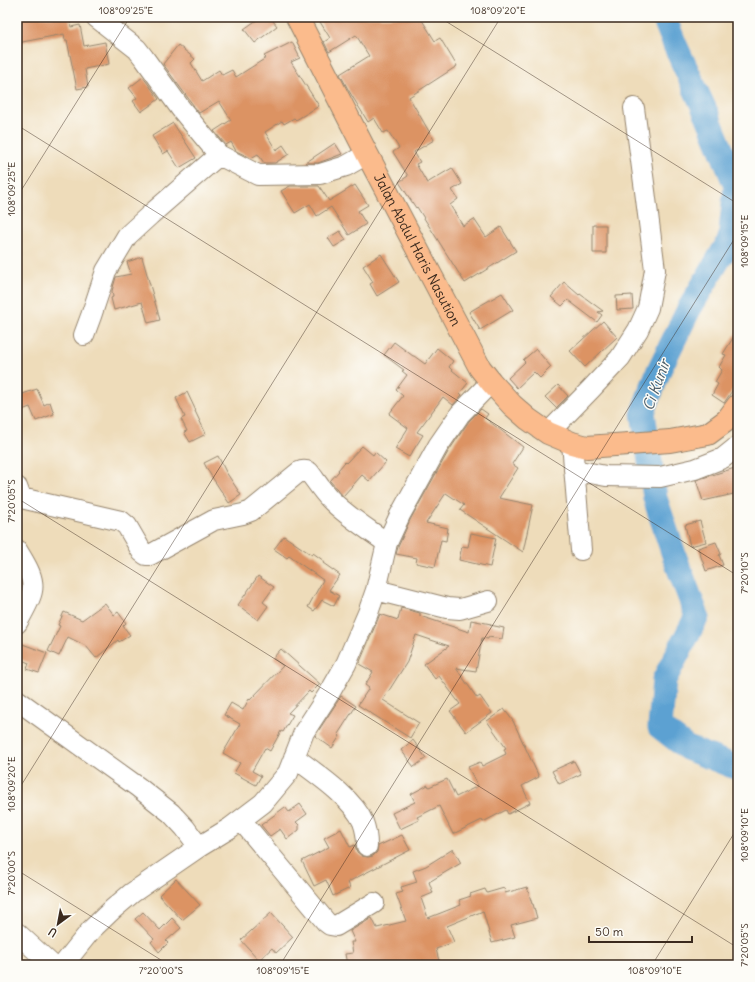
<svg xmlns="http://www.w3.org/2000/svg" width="755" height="982" font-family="Delius,sans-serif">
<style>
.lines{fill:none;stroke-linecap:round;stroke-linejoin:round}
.river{stroke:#5ca1d2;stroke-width:25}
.building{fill:#dc9363}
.minor-casing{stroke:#94836c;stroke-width:22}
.major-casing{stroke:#94836c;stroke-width:24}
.minor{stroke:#fff;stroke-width:20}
.major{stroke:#fbbb8c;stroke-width:22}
.ticks{fill:none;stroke:#3b2a1e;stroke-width:1;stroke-opacity:0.45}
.labels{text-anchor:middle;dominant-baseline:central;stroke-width:3;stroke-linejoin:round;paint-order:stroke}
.street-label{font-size:14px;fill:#3b2a1e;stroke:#fdfcf7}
.water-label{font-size:15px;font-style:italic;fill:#485a66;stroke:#fdfcf7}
.neatline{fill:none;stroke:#3b2a1e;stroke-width:1.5}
.ticks-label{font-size:10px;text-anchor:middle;fill:#3b2a1e}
</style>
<rect width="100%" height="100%" fill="#fdfcf7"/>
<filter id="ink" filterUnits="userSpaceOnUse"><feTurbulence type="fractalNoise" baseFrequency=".025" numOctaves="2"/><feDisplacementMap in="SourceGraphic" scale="8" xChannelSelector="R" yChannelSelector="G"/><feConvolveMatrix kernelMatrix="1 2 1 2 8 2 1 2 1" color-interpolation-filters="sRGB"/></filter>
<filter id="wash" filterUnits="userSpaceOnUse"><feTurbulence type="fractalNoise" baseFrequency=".012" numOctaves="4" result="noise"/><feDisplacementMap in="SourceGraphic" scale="16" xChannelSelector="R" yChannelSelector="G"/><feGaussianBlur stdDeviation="0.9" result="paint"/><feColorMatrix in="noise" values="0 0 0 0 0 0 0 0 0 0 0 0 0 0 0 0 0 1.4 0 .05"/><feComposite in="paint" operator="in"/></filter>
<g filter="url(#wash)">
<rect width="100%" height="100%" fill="#eedcba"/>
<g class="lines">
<path class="river" d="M664 17 675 45 708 117 736 186 730 240 689 309 659 370 643 412 655 498 675 558 697 616 664 680 660 727 687 748 738 768"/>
</g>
<g id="blocks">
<path class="building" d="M17 17H69L71 27 80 25 84 46 105 42 109 64 85 69 88 87 77 89 67 40H65L64 34 17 43Z
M261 17H270L277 26 255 43 244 29Z
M317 17H420L435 41 440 38 457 66 409 97 434 140 414 152 420 162 416 164 427 183 452 168 462 184 452 190 458 199 450 205 463 226 474 219 486 237 501 227 516 251 465 283 417 207 416 208 399 182 408 176 393 152 399 148 388 131 383 133 374 118 368 122 349 91 340 74 369 56 356 35 329 52 324 42 330 38Z
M292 42 300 58 291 62 319 106 296 120 294 118 284 124 282 121 265 132 276 150 283 145 289 154 275 163H264L258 154 251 158 236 151 231 142 226 145 214 131 231 120 219 101 199 113 163 64 178 45 195 59 191 63 202 81 219 70 222 75 232 70 236 77 266 58 264 56Z
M143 77 159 99 141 112 133 101 137 98 129 88Z
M173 123 196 158 179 168 168 151 163 154 152 136Z
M335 143 342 154 318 163H305Z
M355 185 368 205 358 211 366 224 349 235 331 207 317 216 310 204 295 213 281 191 290 186H319L329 201Z
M593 225H606V253H593Z
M340 231 346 240 334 247 328 238Z
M381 254 399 282 377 296 370 284 373 282 363 266Z
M142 257 160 320 148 323 142 302 114 310 111 298 113 297 112 291 116 277 131 274 127 262Z
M564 282 579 295 580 294 603 311 598 312 602 315 597 322 568 300 562 306 551 297Z
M502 293 513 310 480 330 469 312Z
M632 295 633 309 617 310 616 296Z
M603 321 617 337 585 367 570 351Z
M738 330V382L724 403 712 395 718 384 715 382 722 370 719 367 726 355 723 354Z
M394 342 413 356H414L425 364 437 348 453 361 449 367 452 370 468 383 460 393 462 395 453 405 443 397 417 432 423 435 409 457 395 449 408 428 389 414 403 396 396 390 407 375 402 371 404 370 384 355Z
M536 349 551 367 540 378 534 372 517 388 508 378 525 362 523 360Z
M558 385 568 396 556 408 545 397Z
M37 389 44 405 50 402 54 414 36 421 30 407 17 412V396Z
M187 392 196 411H195L206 434 190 442 184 432 187 431 181 419 185 417 176 398Z
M481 409 488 414 485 418 523 447 512 464 518 468 499 498 533 505 523 552 460 510 464 505 446 493 426 523 448 528 446 541 441 540 435 567 416 563 417 558 396 554 398 547 410 520 448 452 469 421Z
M362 446 373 455 375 452 386 462 369 481 362 475 343 496 330 481 339 471 338 470 345 462 346 463Z
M218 456 226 472 241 495 229 503 210 474 204 463Z
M738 467V493L703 501 696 480Z
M700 521 706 542 690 546 685 525Z
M471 533 496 538 490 567 459 560 462 546 468 547Z
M284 536 312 555 313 553 324 561 323 563 340 575 329 590 339 596 334 606 322 600 314 611 308 607 323 580 289 556 287 558 274 549Z
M716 542 721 554 719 555 723 565 706 571 698 548Z
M258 576 274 587 263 602 268 606 258 620 238 605Z
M105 603 114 615 118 612 126 623 123 626 130 635 119 642 118 640 96 658 86 646 68 637 59 656 48 651 60 626 58 625 64 612 82 620Z
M401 608 420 613V616L469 632 471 620 491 624 490 625 504 628 502 639 488 637V639L482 638 476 671 456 668 477 698 480 696 492 713 466 732 450 711 460 704 439 676 435 679 424 664 449 646 416 635 407 662 383 700 419 723 410 738 358 705 369 688 365 685 373 672 359 664 380 614 398 620Z
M17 642 47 653 39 673 27 669 29 663 17 658Z
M281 649 320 684 311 693 309 691 288 713 293 715 283 732 281 731 270 751 265 748 252 771 261 776 256 785 234 773 240 763 223 753 240 724 224 715 231 703 243 710 249 699 250 700 283 666 273 658Z
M341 696 356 706 338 734 340 736 332 748 315 736Z
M504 709 513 721 539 777 522 786 530 803 508 814 506 810 483 822 482 820 453 834 439 806 417 817 419 820 400 829 392 813 415 802 411 794 428 785 429 787 447 779 456 797 478 786 468 767 480 762 482 766 506 754 504 749 506 748 487 721Z
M413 740 426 758 414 767 401 750Z
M574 761 581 774 559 784 552 771Z
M300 804 307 814 296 822 299 825V830L287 839 280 829 270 836 261 825 285 807 289 812Z
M341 829 350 847 355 845 357 852 362 856 368 857 373 856 377 852 378 846 402 835 410 850 348 882 350 888 333 896 326 880 314 886 302 861 329 847 324 838Z
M453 849 461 863 429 882 433 893 421 898 428 918 461 905 459 900 471 896 470 894 485 889 487 893 504 888 505 893 527 887 532 904H533L537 918 511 925 515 937 492 943 483 911 447 926 454 942 436 949 440 965H347L345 954 353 953 351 942H355L350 931 372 918 377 928 406 921 396 894 403 892 401 887 417 882 413 871 426 866Z
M176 879 200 905 182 920 159 895Z
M143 912 160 930 172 918 181 928 166 941 168 943 159 952 151 942 154 939 135 919Z
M271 913 293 937 276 953 272 948 259 960 241 940Z"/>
</g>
</g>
<g filter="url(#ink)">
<use href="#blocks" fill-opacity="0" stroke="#94836c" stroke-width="1"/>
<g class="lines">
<g class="minor-casing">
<path id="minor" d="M96 17 137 49 144 58 181 109 219 155 258 175 320 174 346 166 367 154
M84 335 91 316 106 271 127 236 150 215 219 155
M548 433 591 389 620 358 638 330 648 308 655 270 644 183 634 108
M572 443 581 550
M574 470 606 476 660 477 695 469 723 458 738 446
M17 487 21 498 121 521 127 526 142 552 146 555H150L214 520 243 514 251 511 299 472C303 470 305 470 309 472 316 481 322 491 330 499 346 516 368 529 387 543
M17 550C24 562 35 577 32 591 31 599 21 616 17 623
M376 590 447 608 460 609 488 601
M17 700 138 787 171 813 185 828 199 847
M294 757C315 773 353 798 363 822 366 830 367 838 367 846
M241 820 326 922 330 925 336 926 374 903
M17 933 52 965
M63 965 91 930 113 909 132 893 199 847 230 828 263 803 288 773 304 732 330 692 346 664 368 613 376 590 387 543 400 515 438 446 460 414 491 382"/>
</g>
<g class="major-casing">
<g id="major">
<path id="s1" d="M297 17 367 154 480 368 491 382 512 405 528 419 548 433 572 443 587 447 670 441 708 434 727 420 738 405"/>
</g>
</g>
<use href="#minor" class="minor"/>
<use href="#major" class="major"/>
</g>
</g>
<path class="ticks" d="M439 17 738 204M17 125 738 576M17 197 130 17M17 498 738 948M17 792 501 17M17 870 169 965M280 965 738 233M652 965 738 827"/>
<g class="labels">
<g class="street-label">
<text stroke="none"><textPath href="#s1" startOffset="262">Jalan Abdul Haris Nasution</textPath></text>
</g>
<g class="water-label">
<text transform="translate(656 385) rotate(-70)">Ci Kunir</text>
</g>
</g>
<rect width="755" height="982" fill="none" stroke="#fdfcf7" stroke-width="44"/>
<g transform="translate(58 924) rotate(212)" stroke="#fdfcf7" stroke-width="3" paint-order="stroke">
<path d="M0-3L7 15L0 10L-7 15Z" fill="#3b2a1e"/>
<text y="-6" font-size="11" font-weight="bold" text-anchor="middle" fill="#3b2a1e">U</text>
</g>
<path d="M589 936v6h103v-6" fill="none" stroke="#3b2a1e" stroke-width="2"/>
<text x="595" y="936" font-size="12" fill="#3b2a1e" stroke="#fdfcf7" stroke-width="3" paint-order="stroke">50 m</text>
<rect x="22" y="22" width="711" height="938" class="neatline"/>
<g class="ticks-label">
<text x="126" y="14">108°09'25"E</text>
<text x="498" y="14">108°09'20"E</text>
<text transform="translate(11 189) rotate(-90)" y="4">108°09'25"E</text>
<text transform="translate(744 241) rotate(-90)" y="4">108°09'15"E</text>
<text transform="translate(11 501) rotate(-90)" y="4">7°20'05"S</text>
<text transform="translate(744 573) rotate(-90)" y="4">7°20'10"S</text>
<text transform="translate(11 784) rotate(-90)" y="4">108°09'20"E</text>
<text transform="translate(744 835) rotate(-90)" y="4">108°09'10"E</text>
<text transform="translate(11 873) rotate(-90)" y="4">7°20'00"S</text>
<text transform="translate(744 945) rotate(-90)" y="4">7°20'05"S</text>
<text x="161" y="974">7°20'00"S</text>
<text x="283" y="974">108°09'15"E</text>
<text x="655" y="974">108°09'10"E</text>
</g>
</svg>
